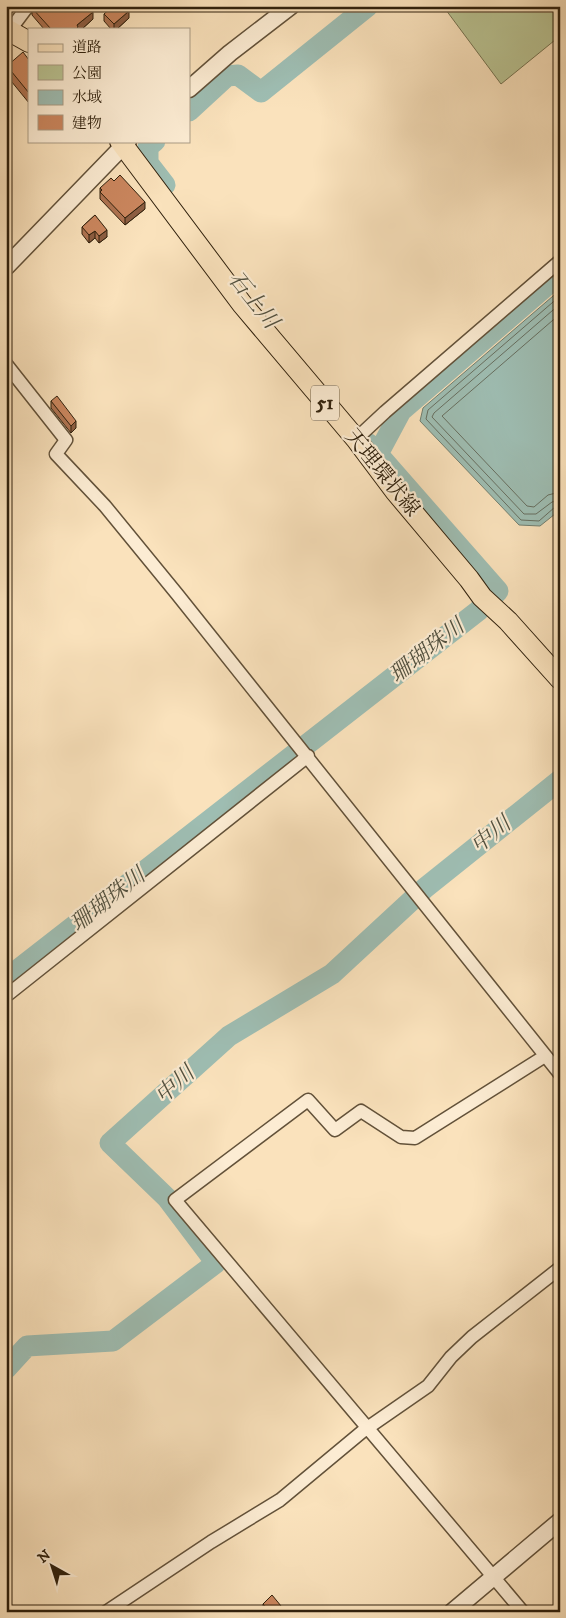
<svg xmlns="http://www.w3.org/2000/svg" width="566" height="1618" font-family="'IM FELL DW Pica','Noto Serif JP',serif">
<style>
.green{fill:#bac493;stroke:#757250}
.water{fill:#9ebdb2;stroke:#727f70}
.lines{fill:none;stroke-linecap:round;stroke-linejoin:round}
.shore{stroke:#676f60;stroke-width:1}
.river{stroke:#9ebdb2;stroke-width:21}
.minor-casing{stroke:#625139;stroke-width:15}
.tertiary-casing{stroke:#625139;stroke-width:19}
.primary-casing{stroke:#30210d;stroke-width:22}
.minor{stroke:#fcecd3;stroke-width:12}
.tertiary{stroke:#fcecd3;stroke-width:16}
.primary{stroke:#fae2bc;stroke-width:20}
.wall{fill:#ae7351;stroke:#30210d}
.shaded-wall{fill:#8d5e42;stroke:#30210d}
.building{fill:#ca865e;stroke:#30210d}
.labels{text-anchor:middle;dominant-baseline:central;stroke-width:4.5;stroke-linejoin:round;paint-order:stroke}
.shield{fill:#fcecd3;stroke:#6d5e48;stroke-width:1}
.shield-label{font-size:20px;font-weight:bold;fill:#30210d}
.street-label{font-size:21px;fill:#30210d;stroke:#fcecd3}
.water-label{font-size:22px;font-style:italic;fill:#51503f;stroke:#fcecd3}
</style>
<rect width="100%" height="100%" fill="#fae2bc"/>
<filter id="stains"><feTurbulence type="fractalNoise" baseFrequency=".004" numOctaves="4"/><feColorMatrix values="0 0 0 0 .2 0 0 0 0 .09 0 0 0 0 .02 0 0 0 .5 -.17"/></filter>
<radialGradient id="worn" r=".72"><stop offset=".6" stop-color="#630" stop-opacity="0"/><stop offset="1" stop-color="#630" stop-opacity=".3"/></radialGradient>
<path class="green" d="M443 6H560V36L501 84Z"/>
<path class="water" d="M560 290V510L540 526 519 525 420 421 423 408Z"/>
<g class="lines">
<path class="shore" d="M560 296 428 410 426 419 521 520 539 521 555 507 560 506
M560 304 434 413 432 417 524 514H536L552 502 560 500
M560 314 442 416 527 506 534 507 548 495 560 492"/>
<path class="river" d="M189 111 227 76 238 75 261 92 368 6
M155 141 148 147V163L165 185
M378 454 401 411 560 274
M6 979 478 611 498 591 369 444
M6 1369 27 1346 113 1341 216 1263 167 1198 110 1143 229 1036 332 974 425 888 560 780"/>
<g class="minor-casing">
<path id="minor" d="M10 30 28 6
M6 364 66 440 56 454 105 506 177 594 560 1074
M356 439 385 412 560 261
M6 996 308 756
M106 1612 211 1542 280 1500 363 1431 428 1386 451 1357 472 1337 560 1268
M523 1612 175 1200 308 1100 335 1130 361 1111 401 1137 415 1138 545 1056"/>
</g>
<g class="tertiary-casing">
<path id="tertiary" d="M189 89 230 53 291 6
M6 267 128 141
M452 1612 560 1521"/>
</g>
<g class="primary-casing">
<path id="primary" d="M6 29 29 42
M120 141 242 304 356 439 395 491 469 579 482 597 508 621 560 679"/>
</g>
<use href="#minor" class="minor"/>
<use href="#tertiary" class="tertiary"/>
<use href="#primary" class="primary"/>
</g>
<path class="wall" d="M32 8 93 19 82 29H44L32 15Z
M104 14 129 18 117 29H111L104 21Z
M29 60V103L7 76V66Z
M100 188 145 209 125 225 100 199Z
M95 215 107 237 99 243 95 238 89 243 82 234V227Z
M51 401 76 428 71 433 51 408Z
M263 1604 286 1612H263Z"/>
<path class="shaded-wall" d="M129 11V18L117 29H114V24Z
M93 12V19L82 29H76L77 25Z
M145 202V209L125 225V218Z
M107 230V237L99 243V236Z
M95 231V238L89 243V235Z
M76 421V428L71 433V426Z"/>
<path class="building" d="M34 6H88L93 12 77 25 78 27 76 29H51L32 8Z
M113 6H125L129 11 114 24 104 14Z
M23 52 29 60V93L7 66Z
M120 175 145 202 125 218 100 192 102 190 100 188 111 178 114 181Z
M95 215 107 230 99 236 95 231 89 235 82 227Z
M57 396 76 421 71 426 51 401Z
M272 1595 286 1612H270L263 1604Z"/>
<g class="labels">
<rect class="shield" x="311" y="385.5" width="28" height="35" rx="4"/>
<g class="shield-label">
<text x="325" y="403">51</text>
</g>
<g class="street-label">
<text transform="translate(382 473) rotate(51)">天理環状線</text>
</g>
<g class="water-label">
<text transform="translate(253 300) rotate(51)">石上川</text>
<text transform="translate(427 651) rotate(-38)">珊瑚珠川</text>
<text transform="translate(491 835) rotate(-39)">中川</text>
<text transform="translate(108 900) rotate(-38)">珊瑚珠川</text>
<text transform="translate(175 1085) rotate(-42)">中川</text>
</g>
</g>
<rect width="566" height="1618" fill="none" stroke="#fae2bc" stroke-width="25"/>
<rect x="8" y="8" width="551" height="1603" fill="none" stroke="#30210d" stroke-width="2.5"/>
<rect x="12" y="12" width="541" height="1593" fill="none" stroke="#30210d"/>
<rect x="28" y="28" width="162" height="115" fill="#fcecd3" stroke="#aa9b84"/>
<rect x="38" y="44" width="25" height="8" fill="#fae2bc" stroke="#aa9b84"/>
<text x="72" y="52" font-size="15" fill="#30210d">道路</text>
<rect x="38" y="65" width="25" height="15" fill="#bac493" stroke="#aa9b84"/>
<text x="72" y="78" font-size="15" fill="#30210d">公園</text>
<rect x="38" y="90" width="25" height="15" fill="#9ebdb2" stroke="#aa9b84"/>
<text x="72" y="102" font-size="15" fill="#30210d">水域</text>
<rect x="38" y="115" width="25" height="15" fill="#ca865e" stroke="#aa9b84"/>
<text x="72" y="128" font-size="15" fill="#30210d">建物</text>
<g transform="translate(52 1566) rotate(321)" stroke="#fcecd3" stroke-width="4" paint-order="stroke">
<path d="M0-4L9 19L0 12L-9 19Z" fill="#30210d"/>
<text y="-8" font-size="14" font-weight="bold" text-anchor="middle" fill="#30210d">N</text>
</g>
<rect width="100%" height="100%" filter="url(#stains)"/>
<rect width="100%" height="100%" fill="url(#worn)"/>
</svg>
